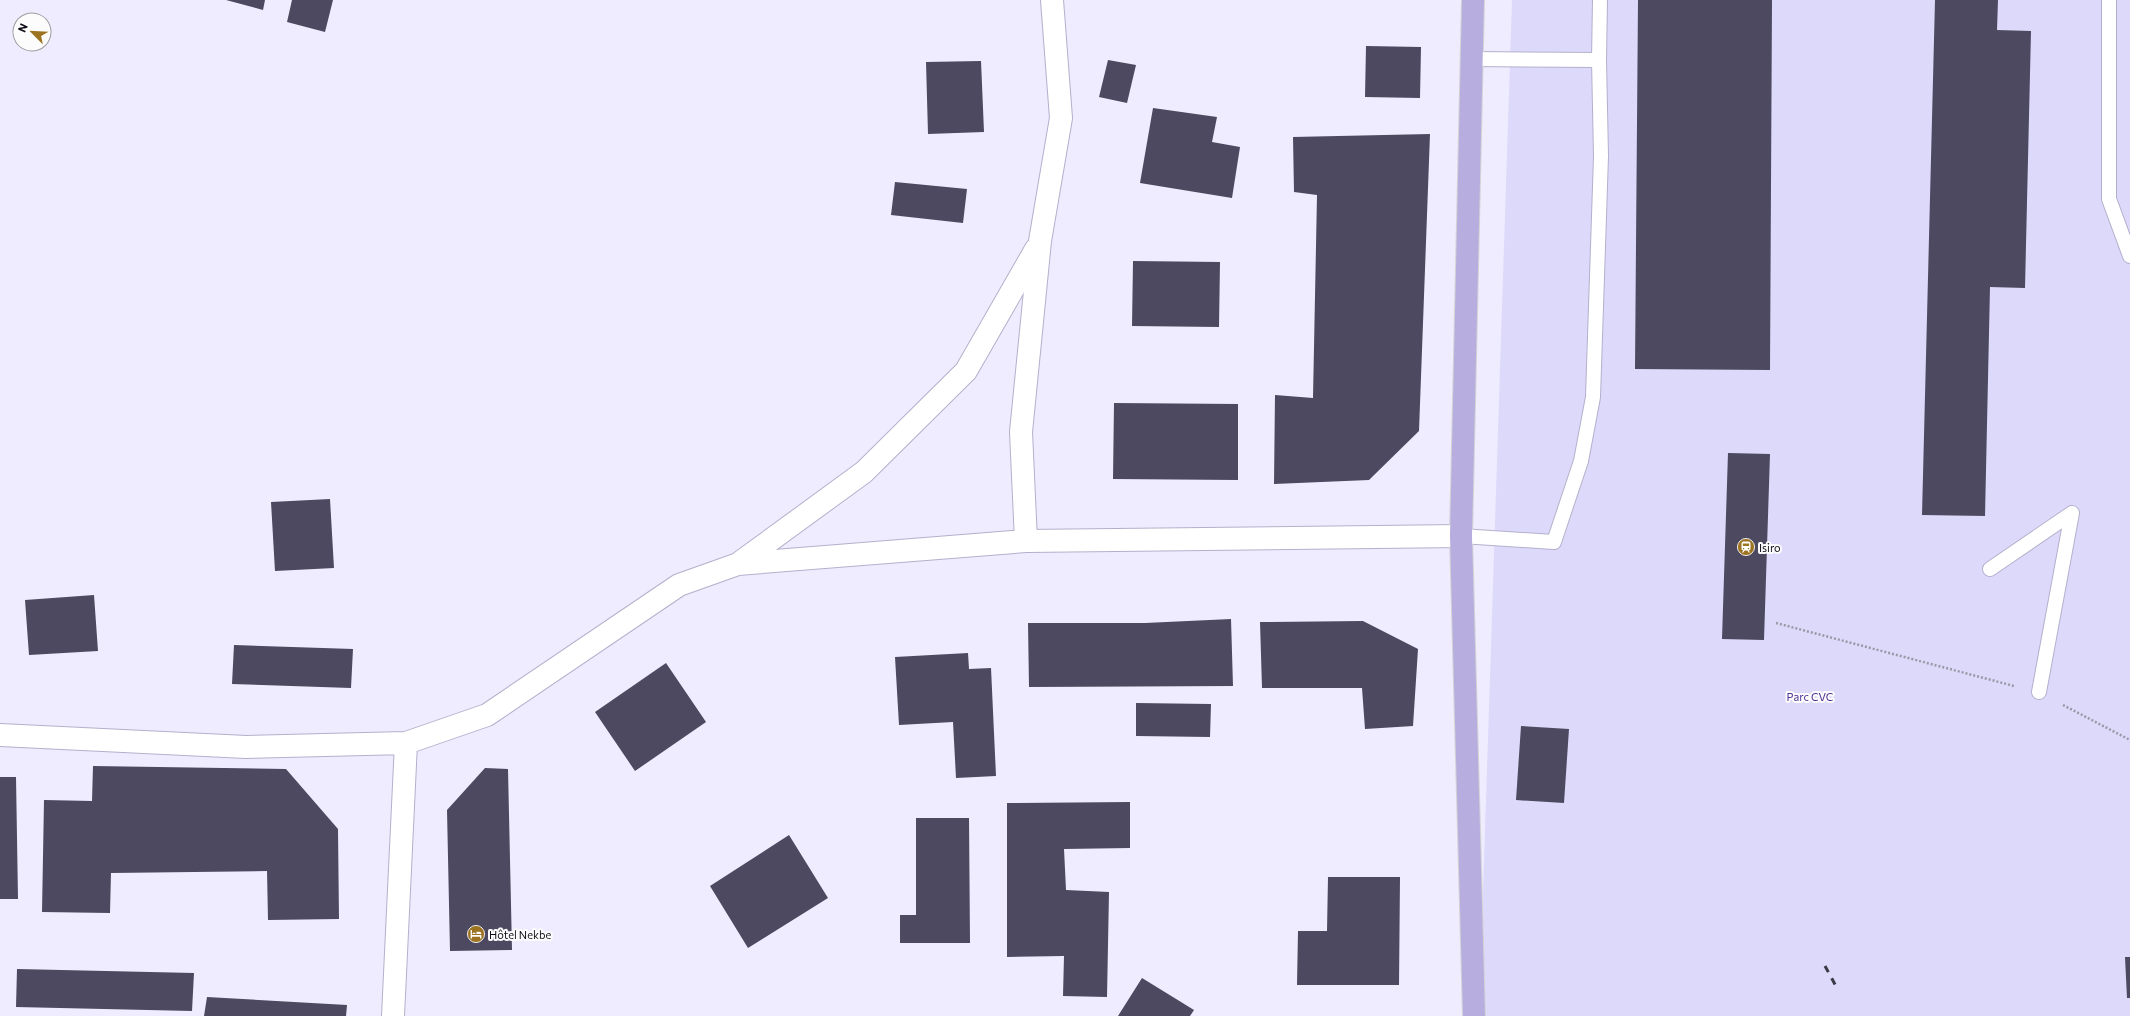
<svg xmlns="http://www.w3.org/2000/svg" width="2130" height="1016" font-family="Commissioner,sans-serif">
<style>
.green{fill:#ddd9fa}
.building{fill:#4c4960}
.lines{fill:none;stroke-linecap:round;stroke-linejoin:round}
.lane-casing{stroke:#b4b0cc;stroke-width:16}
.street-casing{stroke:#b4b0cc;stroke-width:24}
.primary-casing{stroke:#d4d4d5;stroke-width:24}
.path{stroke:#9a98a7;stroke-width:2.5;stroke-dasharray:2 2;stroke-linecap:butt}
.lane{stroke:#fff;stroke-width:14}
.street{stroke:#fff;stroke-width:22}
.primary{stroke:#b7aedf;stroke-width:22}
.rail{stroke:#3c3a45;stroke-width:3;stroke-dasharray:7 7;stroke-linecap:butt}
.labels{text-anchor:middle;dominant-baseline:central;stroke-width:4;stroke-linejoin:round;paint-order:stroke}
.poi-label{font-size:11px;fill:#0f0e17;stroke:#fcfcfc;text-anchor:start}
.park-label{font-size:11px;fill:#4e3197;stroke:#fcfcfc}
</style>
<rect width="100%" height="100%" fill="#eeecfe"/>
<path class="green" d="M1512 0H2130V1016H1479Z"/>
<path class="building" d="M226 0H265L263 10Z
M292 0H333L325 32 287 22Z
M1638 0H1772L1770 370 1635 369Z
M1935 0H1998L1997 30 2031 31 2025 288 1990 287 1985 516 1922 515Z
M1366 46 1421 47 1420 98 1365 97Z
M1108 60 1136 65 1127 103 1099 97Z
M981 61 984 132 928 134 926 62Z
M1153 108 1217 117 1212 142 1240 147 1232 198 1140 183Z
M1430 134 1419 431 1369 480 1274 484 1275 395 1313 398 1317 195 1294 192 1293 137Z
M895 182 967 189 963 223 891 215Z
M1133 261 1220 262 1219 327 1132 326Z
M1114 403 1238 404V480L1113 479Z
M1728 453 1770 454 1764 640 1722 639Z
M330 499 334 568 275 571 271 502Z
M94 595 98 651 29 655 25 600Z
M1231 619 1233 686 1029 687 1028 623H1145Z
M1363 621 1418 649 1413 726 1365 729 1362 688H1262L1260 622Z
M234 645 353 649 351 688 232 684Z
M968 653 969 669 991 668 996 776 956 778 953 722 899 725 895 657Z
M666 663 706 722 635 771 595 712Z
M1136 703 1211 704 1210 737 1136 736Z
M1521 726 1569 729 1564 803 1516 800Z
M93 766 286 769 338 829 339 919 268 920 267 871 111 873 110 913 42 912 44 800 92 801Z
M485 768 508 769 512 950 450 951 447 810Z
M0 777H16L18 899H0Z
M1130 802V848L1064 849 1066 890 1109 892 1107 997 1063 996 1064 956 1007 957V803Z
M916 818H969L970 943H900V915H916Z
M789 835 828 898 748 948 710 886Z
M1328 877H1400L1399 985H1297L1298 931H1327Z
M2125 957H2130V998H2127Z
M17 969 194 973 192 1011 16 1007Z
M1142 978 1194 1010 1190 1016H1118Z
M207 997 347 1005 346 1016H204Z"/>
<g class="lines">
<g class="lane-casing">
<path id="lane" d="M2109 0V199L2130 256
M1472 59 1599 60
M1461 536 1554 542 1581 461 1593 397 1601 156 1599 60 1600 0
M1990 569 2072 513 2039 692"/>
</g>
<g class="street-casing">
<path id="street" d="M1026 541 1021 432 1040 241 1061 118 1052 0
M738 564 864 472 966 371 1036 249
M0 735 246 747 406 743 487 715 679 585 738 564 1026 541 1461 536
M393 1016 406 743"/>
</g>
<g class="primary-casing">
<path id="primary" d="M1473 0 1461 536 1474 1016"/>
</g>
<path class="path" d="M1776 623 2014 686
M2063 705 2130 740"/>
<use href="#lane" class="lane"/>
<use href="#street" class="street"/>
<use href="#primary" class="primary"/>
<path class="rail" d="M1825 966 1837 988"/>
</g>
<defs>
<g id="station-disc" transform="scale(0.9)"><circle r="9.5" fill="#9c7321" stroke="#fcfcfc"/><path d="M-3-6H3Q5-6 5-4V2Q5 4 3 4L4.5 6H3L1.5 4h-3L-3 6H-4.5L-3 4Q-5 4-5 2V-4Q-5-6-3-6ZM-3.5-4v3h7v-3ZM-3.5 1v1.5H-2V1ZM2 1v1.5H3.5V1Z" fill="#fff"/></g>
<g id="hotel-disc" transform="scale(0.9)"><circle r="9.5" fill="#9c7321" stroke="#fcfcfc"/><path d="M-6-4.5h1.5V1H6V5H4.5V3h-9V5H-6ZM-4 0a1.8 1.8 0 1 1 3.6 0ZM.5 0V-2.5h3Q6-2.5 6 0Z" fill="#fff"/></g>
</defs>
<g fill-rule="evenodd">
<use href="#station-disc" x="1746" y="547"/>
<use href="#hotel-disc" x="476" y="934"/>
</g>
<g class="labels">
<g class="poi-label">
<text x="1759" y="547">Isiro</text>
<text x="489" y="934">Hôtel Nekbe</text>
</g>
<g class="park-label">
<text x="1810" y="696">Parc CVC</text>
</g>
</g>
<g transform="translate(32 32) rotate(294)"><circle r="19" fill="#fcfcfc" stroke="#9d9da0"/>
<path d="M0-3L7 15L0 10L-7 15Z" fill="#9c7321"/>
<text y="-6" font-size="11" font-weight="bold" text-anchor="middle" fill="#0f0e17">N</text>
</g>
</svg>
